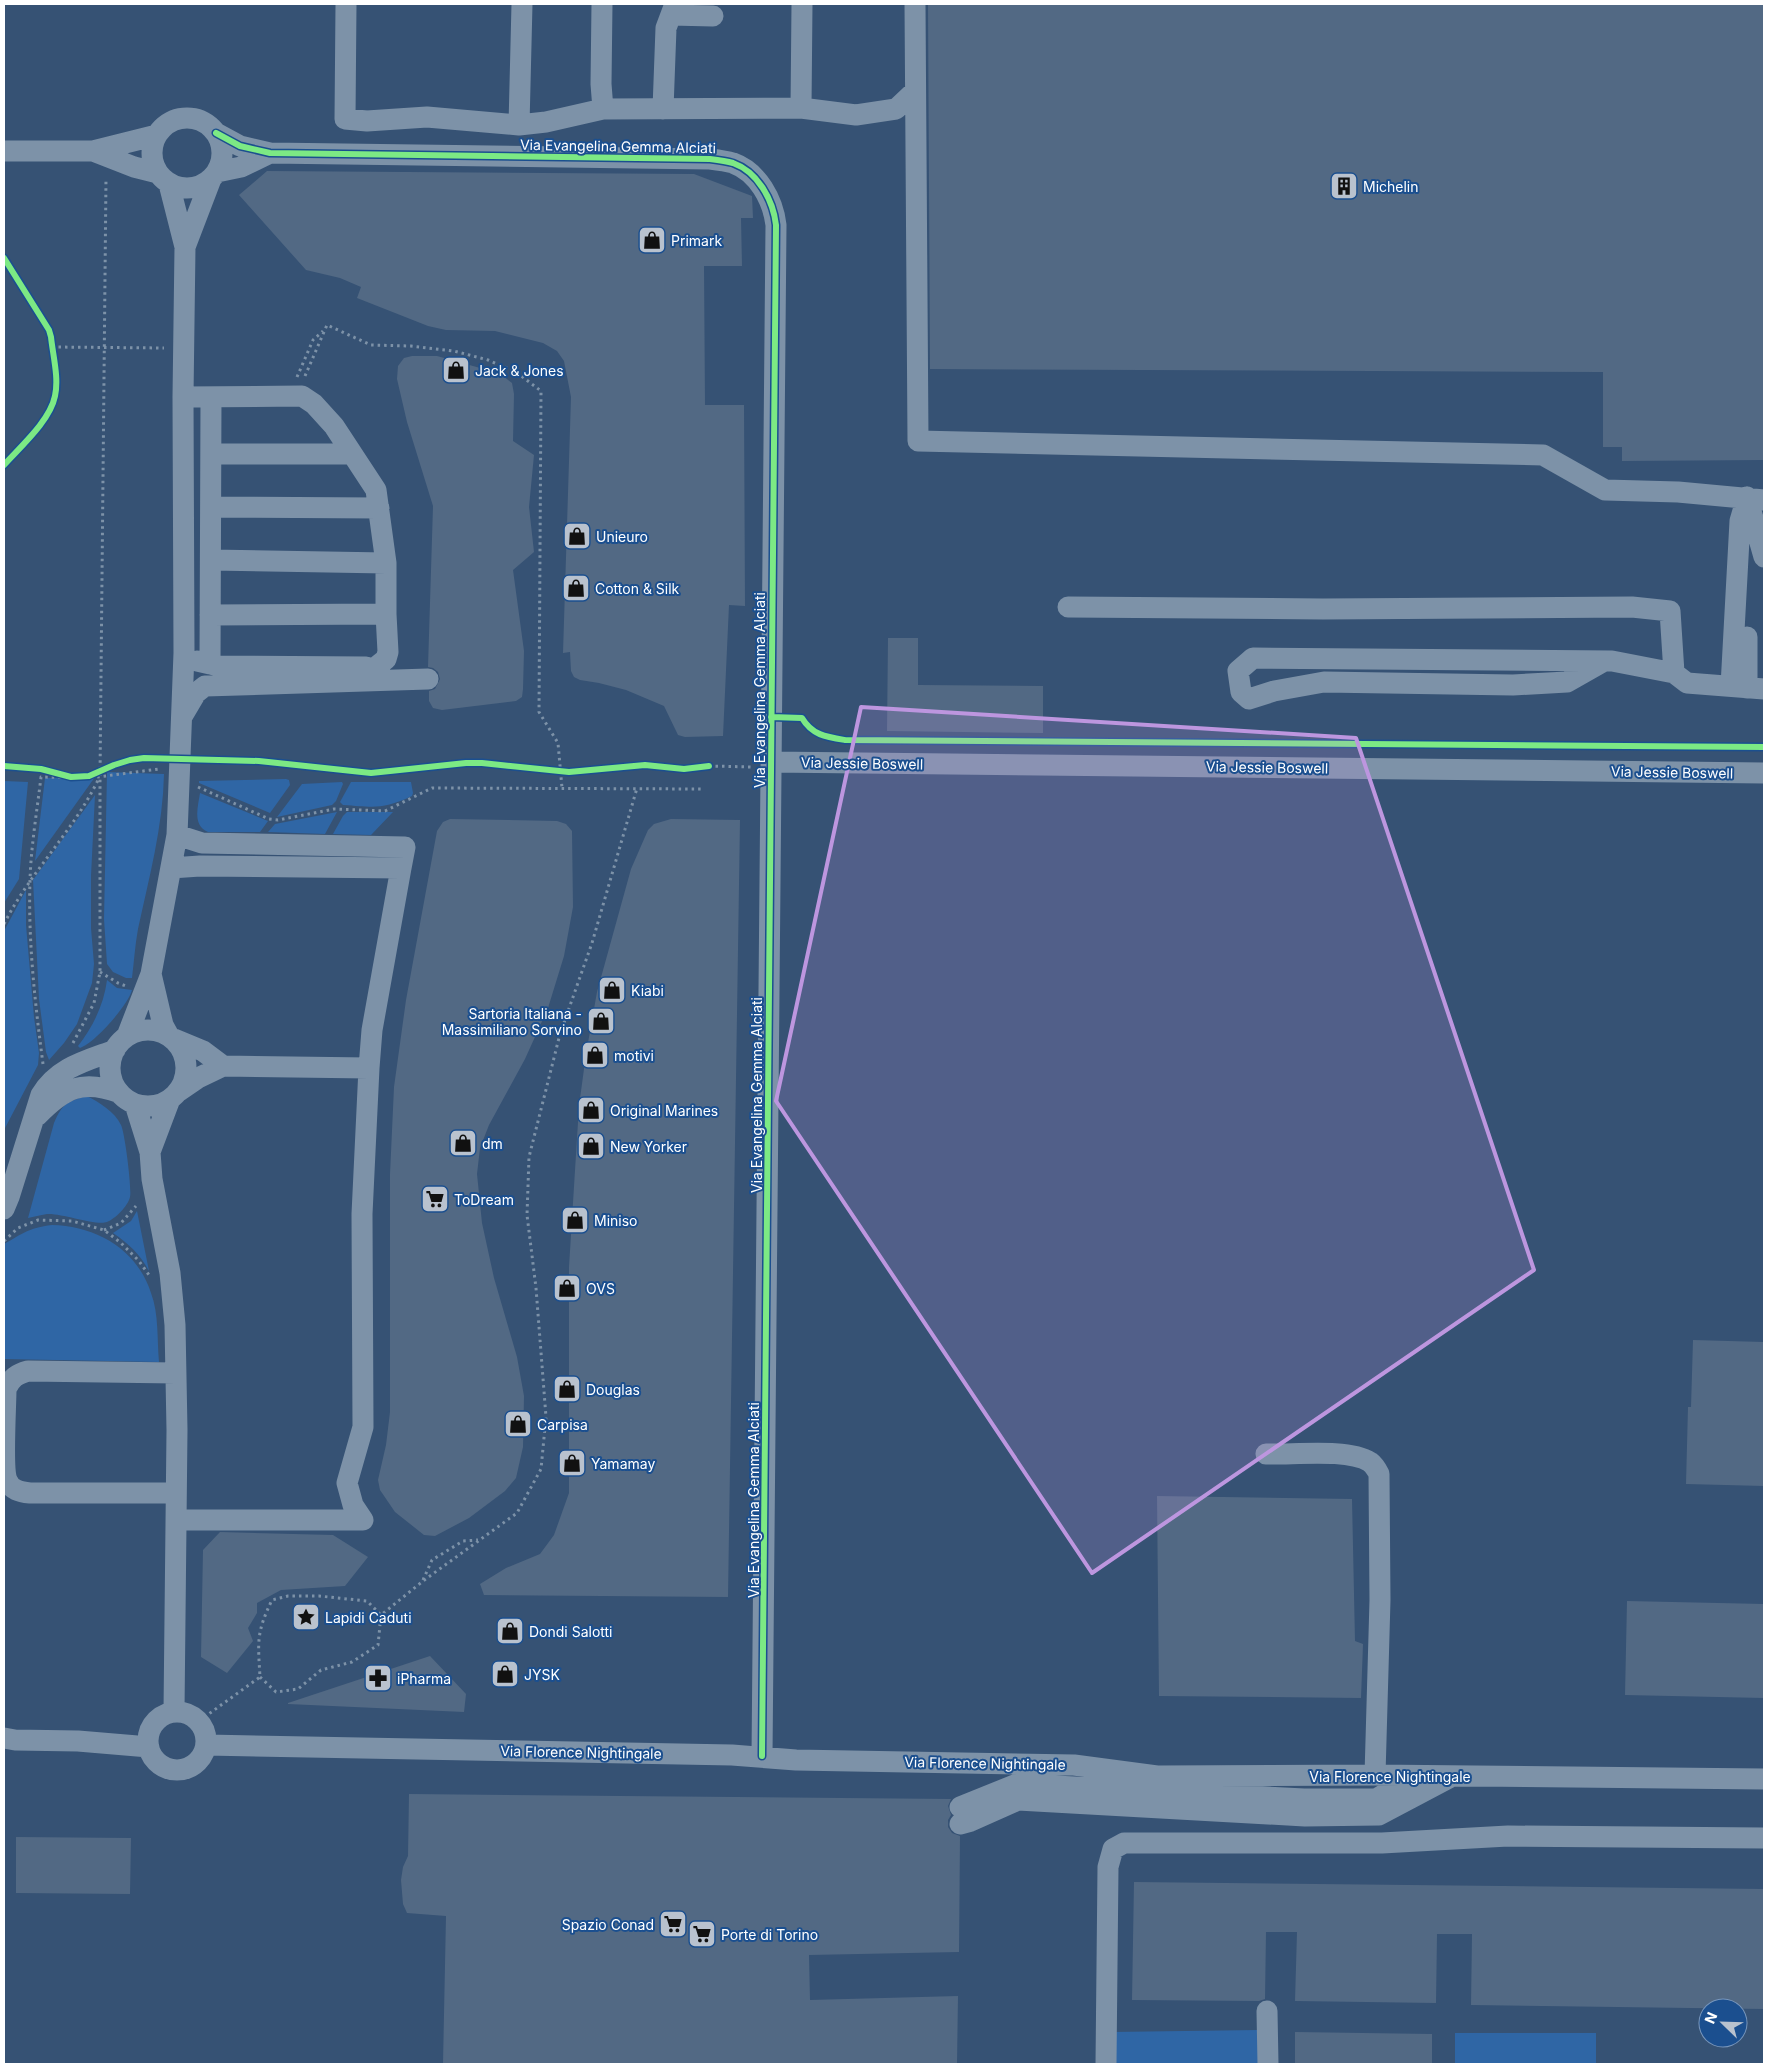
<svg xmlns="http://www.w3.org/2000/svg" width="1768" height="2068" font-family="Inter,sans-serif">
<style>
.green{fill:#2f66a5}
.building{fill:#526984}
.lines{fill:none;stroke-linecap:round;stroke-linejoin:round}
.path{stroke:#7d92a8;stroke-width:3;stroke-dasharray:2.5 4;stroke-linecap:butt}
.minor{stroke:#7d92a8;stroke-width:21}
.cycleway-casing{stroke:#1b4f8f;stroke-width:9}
.cycleway{stroke:#7ce984;stroke-width:6}
.marked{fill:#bd96df;fill-opacity:0.2;stroke:#bd96df;stroke-width:4;stroke-linejoin:round}
.labels{text-anchor:middle;dominant-baseline:central;stroke-width:4;stroke-linejoin:round;paint-order:stroke}
.street-label{font-size:14px;fill:#fff;stroke:#1b4f8f}
.poi-label{font-size:14px;fill:#fff;stroke:#1b4f8f;text-anchor:start}
</style>
<rect width="100%" height="100%" fill="#365274"/>
<path class="green" d="M107 772 164 774C163 826 149 878 138 929 135 945 134 962 132 978H126L113 972 107 964 104 919Z
M95 777 35 861 45 778Z
M286 779 289 780 290 785 270 813 199 783V781Z
M4 781 28 782 19 879 4 903Z
M342 782 343 784 336 801 332 805 277 817 302 784Z
M351 782H411L413 793 412 796C382 810 374 807 343 805L340 802Z
M200 793 268 821 260 832H208C192 825 198 807 200 793Z
M95 795 91 876V928L94 964 92 983 77 1024 64 1043 49 1060 46 1052 39 999 33 880Z
M337 812 325 834 268 832 275 824Z
M347 812H393L371 835 333 834 343 816Z
M26 890V925L34 1017 39 1053 38 1065 4 1130V931Z
M107 980 117 988 132 990C128 1005 95 1043 80 1048L78 1046C93 1027 104 1004 107 980Z
M87 1096C99 1102 115 1112 121 1125 125 1133 132 1190 130 1197 128 1206 115 1219 107 1222 96 1226 62 1213 47 1214 40 1215 34 1217 28 1218L54 1123C63 1103 66 1102 87 1096Z
M137 1211 149 1271C140 1254 129 1244 113 1233L131 1221Z
M52 1225C96 1226 137 1249 151 1293 159 1314 157 1340 159 1362L4 1359V1244C24 1233 28 1228 52 1225Z
M1258 2030V2064H1110L1111 2032Z
M1455 2033H1596V2064H1455Z"/>
<path class="building" d="M928 4H1764V460L1622 461V447H1603V372L930 369Z
M267 171 694 174 752 196 753 218H741L742 266H704L705 405H744L745 606 729 605 723 736 685 737 678 735 664 706 626 690 599 683 580 680 574 677 571 671 570 652 563 653 571 397 564 361 557 351 543 343 495 331 446 330 428 326 357 298 361 287 340 278 306 270 239 195Z
M412 356H437L491 371 503 376 512 383 514 394 513 441 534 455 529 507 534 552 513 570 524 651 523 689 522 697 516 701 442 710 433 708 429 701V691L435 689 440 679 438 672 433 668 428 667 433 506 407 422 397 379 398 366 404 358Z
M888 638H918V685L1043 686V733L887 731Z
M450 819 557 821 566 824 572 831 573 907 564 956 548 1008 525 1059 489 1125 480 1148 477 1174 482 1223 494 1278 517 1357 524 1396 523 1447 516 1478 505 1491 469 1518 435 1536 424 1535 395 1512 380 1490 378 1480 386 1445 390 1412V1174L394 1087 406 1000 437 831 443 822Z
M671 819 740 820 728 1597 484 1595 480 1584 506 1568 540 1554 554 1535 569 1493V1267L579 1106 586 1054 597 992 631 869 648 830 654 824Z
M1693 1340 1764 1342V1486L1686 1484 1688 1407H1691Z
M1157 1496 1352 1499 1355 1641 1363 1644 1361 1698 1159 1696Z
M220 1532 333 1535 368 1557 345 1586 281 1590 257 1603V1613L248 1628 253 1641 227 1673 201 1657 203 1550Z
M1627 1601 1764 1604V1698L1625 1695Z
M430 1656 466 1694 464 1712 288 1704V1703Z
M409 1794 951 1799 948 1806 951 1815 948 1820V1827L952 1833 960 1836 959 1952 809 1955 810 2000 958 1996 957 2064H443L446 1916 407 1913 403 1904 401 1880 403 1867 408 1856Z
M16 1837 131 1838 130 1894 16 1893Z
M1134 1882 1764 1889V2009L1471 2005 1472 1934H1437L1436 2003 1295 2001 1297 1932H1266L1265 1999 1259 2001 1132 2000Z
M1295 2032 1432 2034V2064H1295Z"/>
<g class="lines">
<path class="path" d="M52 347 164 348
M305 376 327 325 371 345 411 346 454 351 488 360 516 372 541 391 539 712 558 743 562 788
M297 377 313 340 323 331
M709 766 751 767
M198 787 269 819 278 820 334 809 385 811 432 788 703 789
M4 924C30 872 74 831 99 778
M100 972 118 983 126 986
M73 1043 94 1003 100 972V777L106 178
M43 1064C35 1003 28 941 30 880 31 846 37 811 41 777L90 778 159 769
M104 1230 121 1223 136 1206
M4 1241 18 1228 38 1220 72 1221 104 1230 121 1243 139 1261 149 1275
M423 1580 432 1560 463 1541 478 1540
M260 1677 276 1692 298 1689 321 1670 352 1662 378 1645 381 1615
M199 1721 260 1677C258 1642 256 1633 272 1600L288 1596H319L367 1601 381 1615 423 1581 517 1513 541 1469 546 1417 536 1288 527 1215 529 1157 560 1034 592 943 637 788"/>
<path class="minor" d="M346 4 345 119 367 121 427 117 519 125
M522 4 519 125 546 122 603 109 601 84 602 4
M802 4 801 108 856 115 896 109 915 91
M915 4 918 441 1543 455 1605 490 1678 492 1764 500
M671 15 713 16
M603 109 801 108
M663 109 666 28 675 4
M152 153a35 35 0 1 1 70 0a35 35 0 1 1-70 0Z
M216 133 240 146 270 153 710 159C718 160 726 161 733 163 758 172 773 200 776 225L762 1756
M4 151H93L157 135
M93 151 134 167 158 173
M217 172 241 167 270 153
M185 247 211 179
M183 397 302 396 314 404 334 426 376 490 386 563V614L388 652 386 659 376 667
M211 454H352
M1747 497 1764 557
M211 507 379 508
M211 560 386 563
M1068 607 1323 609 1632 607 1670 611 1674 673 1687 683 1764 689
M210 615 386 614
M1747 637V688
M197 661 219 666 366 667
M1604 661 1567 682 1513 685 1324 682 1274 691 1249 699 1241 692 1238 671 1253 658 1612 661 1674 673
M210 664 211 398
M1731 686 1740 521 1747 497
M183 715 196 693 205 686 428 679
M771 762 1764 773
M177 835 202 843 405 847 401 868
M171 868 200 866 401 868 372 1030 369 1068 362 1214 363 1427 347 1483 353 1505 363 1520H176
M151 974 163 1025 169 1036
M110 1068a38 38 0 1 1 76 0a38 38 0 1 1-76 0Z
M127 1036 151 974 177 835 184 653 183 397 185 247 169 184
M174 1039 203 1051 223 1066
M179 1091 198 1078 223 1066 369 1068
M135 1104 150 1152 152 1179 170 1273 175 1325 177 1430 174 1711
M37 1116C64 1088 82 1079 120 1093
M150 1152 170 1099
M4 1209 9 1197 41 1095C58 1067 86 1061 115 1050
M176 1373 28 1371C17 1374 11 1378 6 1389 6 1406 2 1468 7 1480 11 1490 20 1492 30 1493H176
M1266 1454C1293 1455 1348 1448 1370 1462 1374 1465 1377 1470 1379 1474L1380 1600 1375 1775
M148 1741a29 29 0 1 1 58 0a29 29 0 1 1-58 0Z
M4 1738 15 1740 78 1741 149 1747
M206 1745 732 1755 796 1760 1074 1765 1157 1776 1375 1775 1764 1779
M960 1807 1017 1784 1304 1799H1376L1415 1776
M960 1824 971 1821 1018 1800 1305 1816 1379 1815 1449 1778
M1267 2011 1268 2064
M1106 2064 1108 1867 1113 1849 1124 1843H1382L1508 1836 1764 1838"/>
<g class="cycleway-casing">
<path id="cycleway" d="M216 133 240 146 270 153 710 159C718 160 726 161 733 163 758 172 773 200 776 225L762 1756
M4 258 49 330 51 337C53 356 59 378 55 396 50 421 20 447 4 465
M771 717 802 718C812 735 826 737 845 740L1764 747
M4 766 41 769 71 777 89 776 114 765 130 760 144 758 259 761 371 773 466 763H482L569 772 645 765 684 769 709 766"/>
</g>
<use href="#cycleway" class="cycleway"/>
</g>
<path class="marked" d="M861 707 1356 738 1534 1270 1092 1573 776 1101Z"/>
<defs>
<g id="building-square" transform="scale(1.4375)"><rect x="-9" y="-9" width="18" height="18" rx="4" fill="#b9c2ce" stroke="#1b4f8f"/><path d="M-4-6H4V6H1V3H-1V6H-4ZM-2.5-4.3h1.7v1.8h-1.7ZM.8-4.3h1.7v1.8H.8ZM-2.5-1h1.7V.8h-1.7ZM.8-1h1.7V.8H.8Z" fill="#111"/></g>
<g id="shop-square" transform="scale(1.4375)"><rect x="-9" y="-9" width="18" height="18" rx="4" fill="#b9c2ce" stroke="#1b4f8f"/><path d="M-5-2.5h2.3a2.7 3.5 0 0 1 5.4 0H5L5.5 6h-11ZM-1.5-2.5h3a1.5 2.3 0 0 0-3 0Z" fill="#111"/></g>
<g id="supermarket-square" transform="scale(1.4375)"><rect x="-9" y="-9" width="18" height="18" rx="4" fill="#b9c2ce" stroke="#1b4f8f"/><path d="M-6-5.5h2.5l.6 2H6L4.5 2H-2.5L-4.4-4H-6ZM-1.5 3.2a1.3 1.3 0 1 0 .1 0ZM3 3.2a1.3 1.3 0 1 0 .1 0Z" fill="#111"/></g>
<g id="sight-square" transform="scale(1.4375)"><rect x="-9" y="-9" width="18" height="18" rx="4" fill="#b9c2ce" stroke="#1b4f8f"/><path d="M0-6L1.8-2.2L6-1.7L2.9 1.2L3.7 5.4L0 3.3L-3.7 5.4L-2.9 1.2L-6-1.7L-1.8-2.2Z" fill="#111"/></g>
<g id="pharmacy-square" transform="scale(1.4375)"><rect x="-9" y="-9" width="18" height="18" rx="4" fill="#b9c2ce" stroke="#1b4f8f"/><path d="M-2-6h4v4h4v4h-4v4h-4v-4h-4v-4h4Z" fill="#111"/></g>
</defs>
<g fill-rule="evenodd">
<use href="#building-square" x="1344" y="186"/>
<use href="#shop-square" x="652" y="240"/>
<use href="#shop-square" x="456" y="370"/>
<use href="#shop-square" x="577" y="536"/>
<use href="#shop-square" x="576" y="588"/>
<use href="#shop-square" x="612" y="990"/>
<use href="#shop-square" x="601" y="1021"/>
<use href="#shop-square" x="595" y="1055"/>
<use href="#shop-square" x="591" y="1110"/>
<use href="#shop-square" x="463" y="1143"/>
<use href="#shop-square" x="591" y="1146"/>
<use href="#supermarket-square" x="435" y="1199"/>
<use href="#shop-square" x="575" y="1220"/>
<use href="#shop-square" x="567" y="1288"/>
<use href="#shop-square" x="567" y="1389"/>
<use href="#shop-square" x="518" y="1424"/>
<use href="#shop-square" x="572" y="1463"/>
<use href="#sight-square" x="306" y="1617"/>
<use href="#shop-square" x="510" y="1631"/>
<use href="#shop-square" x="505" y="1674"/>
<use href="#pharmacy-square" x="378" y="1678"/>
<use href="#supermarket-square" x="673" y="1924"/>
<use href="#supermarket-square" x="702" y="1934"/>
</g>
<g class="labels">
<g class="street-label">
<text transform="translate(618 146) rotate(1)">Via Evangelina Gemma Alciati</text>
<text transform="translate(759 690) rotate(-90)">Via Evangelina Gemma Alciati</text>
<text transform="translate(862 763) rotate(1)">Via Jessie Boswell</text>
<text transform="translate(1267 767) rotate(1)">Via Jessie Boswell</text>
<text transform="translate(1672 772) rotate(1)">Via Jessie Boswell</text>
<text transform="translate(756 1095) rotate(-90)">Via Evangelina Gemma Alciati</text>
<text transform="translate(753 1500) rotate(-90)">Via Evangelina Gemma Alciati</text>
<text transform="translate(581 1752) rotate(1)">Via Florence Nightingale</text>
<text transform="translate(985 1763) rotate(1)">Via Florence Nightingale</text>
<text x="1390" y="1776">Via Florence Nightingale</text>
</g>
<g class="poi-label">
<text x="1363" y="186">Michelin</text>
<text x="671" y="240">Primark</text>
<text x="475" y="370">Jack &amp; Jones</text>
<text x="596" y="536">Unieuro</text>
<text x="595" y="588">Cotton &amp; Silk</text>
<text x="631" y="990">Kiabi</text>
<text x="582" y="1013" text-anchor="end">Sartoria Italiana -<tspan x="582" dy="16">Massimiliano Sorvino</tspan></text>
<text x="614" y="1055">motivi</text>
<text x="610" y="1110">Original Marines</text>
<text x="482" y="1143">dm</text>
<text x="610" y="1146">New Yorker</text>
<text x="454" y="1199">ToDream</text>
<text x="594" y="1220">Miniso</text>
<text x="586" y="1288">OVS</text>
<text x="586" y="1389">Douglas</text>
<text x="537" y="1424">Carpisa</text>
<text x="591" y="1463">Yamamay</text>
<text x="325" y="1617">Lapidi Caduti</text>
<text x="529" y="1631">Dondi Salotti</text>
<text x="524" y="1674">JYSK</text>
<text x="397" y="1678">iPharma</text>
<text x="654" y="1924" text-anchor="end">Spazio Conad</text>
<text x="721" y="1934">Porte di Torino</text>
</g>
</g>
<rect width="1768" height="2068" fill="none" stroke="#ffffff" stroke-width="10"/>
<g transform="translate(1723 2023) rotate(293)"><circle r="24" fill="#1b4f8f" stroke="#7695bc"/>
<path d="M0-4L9 19L0 12L-9 19Z" fill="#b9c2ce"/>
<text y="-8" font-size="14" font-weight="bold" text-anchor="middle" fill="#ffffff">N</text>
</g>
</svg>
